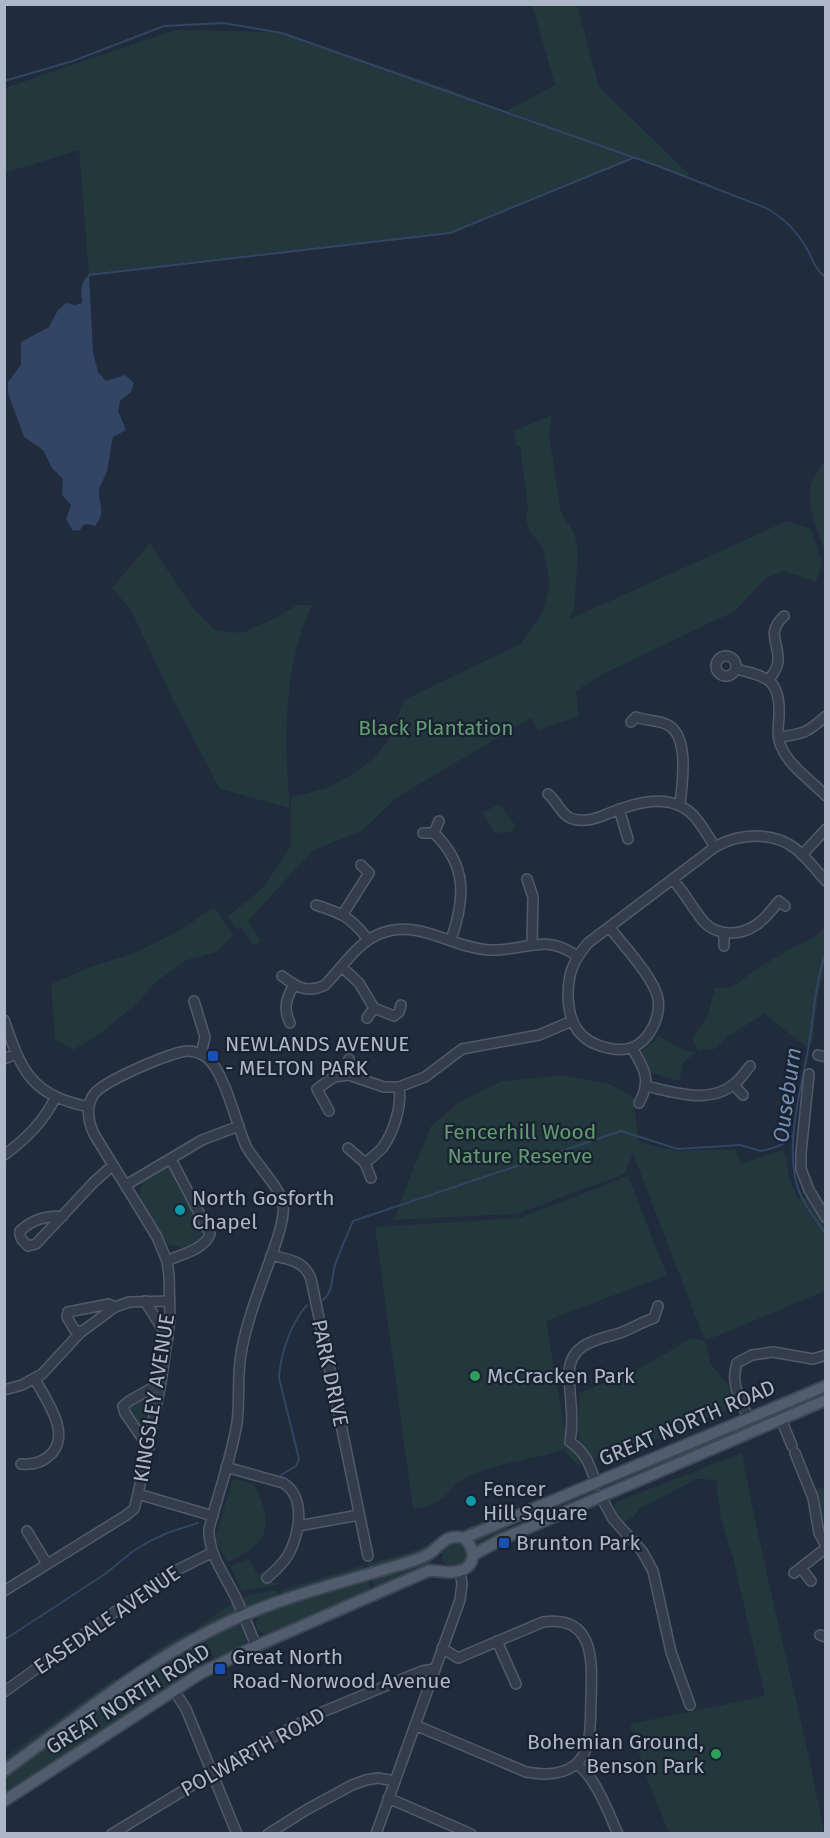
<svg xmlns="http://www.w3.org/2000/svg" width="830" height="1838" font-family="'Fira Sans',sans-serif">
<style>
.green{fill:#22383d}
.water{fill:#324565}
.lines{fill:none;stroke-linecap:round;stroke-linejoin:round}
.stream{stroke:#324565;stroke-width:2}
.minor-casing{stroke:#515a69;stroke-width:12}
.major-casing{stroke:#3d4655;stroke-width:14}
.minor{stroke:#343d4c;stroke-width:9}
.major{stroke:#515c6c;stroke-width:10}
.transit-dot{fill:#1a4fb4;stroke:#192230;stroke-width:2}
.culture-dot{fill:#0f9aa8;stroke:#192230;stroke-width:2}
.leisure-dot{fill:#2e9e5b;stroke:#192230;stroke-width:2}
.labels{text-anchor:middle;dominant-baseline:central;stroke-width:4.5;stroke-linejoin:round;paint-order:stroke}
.park-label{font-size:21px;fill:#649b73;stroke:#192230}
.poi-label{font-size:21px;fill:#aeb7c8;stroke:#192230;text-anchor:start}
.street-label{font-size:21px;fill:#aeb7c8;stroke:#192230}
.water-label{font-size:22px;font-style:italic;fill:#748cb2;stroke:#192230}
</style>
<rect width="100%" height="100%" fill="#202b3c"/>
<path class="green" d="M532 5H577L599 87 690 175 684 177 633 158 450 233 89 275 79 150 5 173V88L175 30 279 32 454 91 503 113 555 85Z
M552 415 549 435 561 512 575 535 578 555 574 608 570 619 787 521 811 529 822 563 816 582 784 571 766 578 735 611 605 673 576 691 579 716 538 730 531 718 396 798 362 831 313 850 248 921 261 941 254 946 241 928 238 930 227 917 264 887 291 845V797L327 788 353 774 373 759 390 738 404 700 520 644 542 614 550 584 543 548 529 530 526 519 528 507 520 447 516 445 514 431Z
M825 460V552C819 533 806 506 811 485 813 476 820 468 825 460Z
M150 543 175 582 194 609 215 630 242 633 277 617 297 605H312C283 667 284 740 290 808L220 789 173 700 131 610 112 588Z
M499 804 516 826 511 832 495 833 482 813Z
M214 907 233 935 217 952 187 960 157 981 134 1006 97 1036 73 1050 55 1039 51 984 90 967 135 953 181 930Z
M825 925V970L819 990 812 1044 806 1046 764 1014 727 1037 715 1049 698 1051 692 1038 707 1017 715 988 732 987 761 966 790 949 815 937Z
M659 1036 685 1051 696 1052 683 1063 680 1081 651 1073 642 1051Z
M562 1075 610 1084 633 1097 639 1142 677 1151 735 1149 742 1164 782 1150 786 1157 789 1178 798 1199 808 1197 825 1226V1291L705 1341 711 1364 728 1385 737 1406 606 1461 600 1456 578 1465 563 1450C529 1461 491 1463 460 1481 454 1484 451 1490 447 1494 437 1503 426 1508 413 1509L375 1227 520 1218 628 1176 667 1275 546 1321 565 1431 580 1442 578 1429 579 1393C618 1378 656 1362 690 1338L705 1341 633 1154 624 1174 517 1214 394 1220 409 1179 431 1126 459 1102 502 1081Z
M169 1165 175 1171 204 1225C203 1241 195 1242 182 1248L168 1244 139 1195 144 1179Z
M149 1393 155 1396 148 1434 142 1432 128 1409 129 1405Z
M742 1453C765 1581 801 1706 824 1833H669L647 1779 630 1724 765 1696 733 1558 721 1519 716 1480 697 1479 640 1508 633 1518 622 1522 612 1511 616 1502Z
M236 1479 254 1484C274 1526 271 1543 227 1562L215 1539 232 1481Z
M825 1487H826L825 1523 821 1513 815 1489Z
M502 1513 503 1518 469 1532 454 1534Z
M506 1525 509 1531 476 1547 472 1540Z
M438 1539C420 1556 393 1562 369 1569L367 1564 417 1550Z
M442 1555a12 12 0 1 1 24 0a12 12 0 1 1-24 0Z
M430 1556 432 1565 375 1589 371 1577Z
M249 1559 258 1575 263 1572 262 1581 281 1584 242 1591 230 1566Z
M364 1565 365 1570 282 1595 281 1590Z
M368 1579 371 1590 270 1634C253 1635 253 1621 262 1611Z
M277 1590 278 1596 252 1606H245L241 1599 249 1595Z
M234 1602 235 1610 233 1614 197 1632 196 1630 199 1626Z
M231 1625C237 1625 240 1625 244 1630 256 1646 224 1657 213 1662 213 1653 210 1647 203 1640Z
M189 1631 192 1634 191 1636 150 1657 149 1655Z
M196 1643C205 1649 208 1654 207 1665L5 1796 4 1775 134 1681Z
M115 1678 117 1681 116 1683 5 1764 4 1758Z"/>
<path class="water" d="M89 275 93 352 98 372 106 381 125 375 134 383 131 392 120 401 118 411 126 430 113 437C110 448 110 460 107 471 105 477 101 483 99 489 97 503 108 510 95 526L88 524 83 525 80 530 73 531 66 519 71 505 62 495 63 479 52 468 43 450 24 437 8 393V382L21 365V342L49 327 58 310 66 303 75 305 82 303C81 293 80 282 89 275Z"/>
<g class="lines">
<path class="stream" d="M4 81 73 61 164 26 223 23 282 33 658 166 766 208C784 218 797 231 807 249 813 260 815 269 825 277
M89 275 450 233 633 158
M826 953C815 982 814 1014 809 1044 802 1087 787 1134 795 1177 799 1199 814 1217 826 1234
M323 1300C334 1290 331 1278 335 1265 340 1250 347 1236 353 1221L621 1131 678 1149 740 1145 761 1151 773 1148 783 1144 794 1134
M281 1475 296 1466 299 1459 279 1378C280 1356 291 1322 307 1305
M4 1640 105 1574 132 1552 150 1541 167 1533 198 1523"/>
<g class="minor-casing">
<path id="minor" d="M716 666a10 10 0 1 1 20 0a10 10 0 1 1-20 0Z
M736 669C767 677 781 679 779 717 778 726 777 736 780 744 788 766 811 780 826 796
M769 680C773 674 777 669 778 662 780 642 765 634 784 616
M631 722 636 717C646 721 659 720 668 725 690 737 682 784 680 805
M779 737C803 734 807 733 826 716
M548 794C557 801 560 813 570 818 582 823 596 819 607 814 634 803 670 791 694 816 702 825 708 836 715 847
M619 809 628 839
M423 833H434C468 866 465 899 451 940
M434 833 439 821
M802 855 826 829
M527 879 533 897 532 944
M673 880C685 893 693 909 704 922 717 936 740 936 756 925 765 919 772 910 779 901L785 906
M316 905C343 914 349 916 368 939
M343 914 369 873 361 865
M610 928C623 945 655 979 658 999 661 1017 649 1042 631 1048 625 1050 615 1050 608 1048 580 1042 569 1025 568 996 568 973 573 961 588 943L715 847C739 833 773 831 796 849 807 858 816 870 826 881
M724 946V934
M342 967 359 983 374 1008 394 1016 399 1012 401 1005
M282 976C296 987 308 994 325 985 342 968 358 941 382 933 420 919 452 948 489 950 524 952 543 932 577 956
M194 1001 205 1037 201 1054
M367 1018 374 1008
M4 1020C22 1072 31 1095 89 1107
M290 1023C283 1009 286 998 294 985
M632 1048C644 1068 652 1080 639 1103
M818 1055 826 1057
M4 1059 16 1054
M809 1074 801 1153V1169L809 1190 826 1218
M349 1075V1059
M734 1085 743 1095
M646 1086C673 1092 709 1105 734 1084 740 1080 745 1072 750 1066
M329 1111 317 1089 334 1077 349 1075 384 1087H399L425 1077 462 1049 539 1035 572 1021
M348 1148 365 1163 371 1178
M4 1155C25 1140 44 1121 55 1098
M365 1163C371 1158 378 1153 383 1147 394 1131 402 1106 399 1087
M126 1185 202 1140 239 1126
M63 1216C46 1216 33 1219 20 1231 19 1238 23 1241 28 1246L36 1244 94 1182 113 1165
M271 1255C289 1260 304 1260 311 1279L368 1556
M167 1261C181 1254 204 1250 210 1234L171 1159
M145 1301 168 1338
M80 1333 74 1329 67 1317 68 1312 109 1304 115 1307
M4 1390 22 1385 42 1374 80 1333 115 1307 129 1302 170 1301
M748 1417C740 1398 730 1384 737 1363L752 1355 773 1352 813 1359 826 1355
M781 1419 792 1446
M149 1448 125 1413 123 1406 129 1401 161 1383
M795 1453 813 1498 819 1533 826 1546
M21 1464C33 1465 44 1462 52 1453 71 1432 45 1399 35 1379
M226 1467 283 1483C308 1497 299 1542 284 1561 279 1567 273 1573 267 1578
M596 1483C590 1466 586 1452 570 1442 574 1418 570 1400 569 1376 568 1344 595 1340 620 1333 631 1329 642 1322 654 1318L658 1306
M138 1494 213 1516
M600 1495 613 1519 642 1551 653 1571 671 1652 690 1705
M298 1526 359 1515
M27 1531 47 1564
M801 1568 811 1581
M794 1573 826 1548
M4 1591 125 1516 134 1509 138 1494 161 1383 170 1319 169 1275 167 1261 157 1237 94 1134C88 1121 85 1107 94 1094 104 1081 174 1050 190 1051 197 1052 203 1054 207 1058 225 1072 236 1124 246 1146 255 1163 280 1187 283 1204 286 1222 269 1261 263 1279 254 1303 245 1328 241 1354 237 1376 240 1400 237 1423 231 1459 218 1494 209 1529 208 1554 226 1577 236 1598 243 1614 250 1630 256 1646
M820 1635 826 1637
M497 1641 516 1684
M4 1692 163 1577 213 1552
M179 1698 186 1709 237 1834
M415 1725 526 1772C542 1775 561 1776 575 1765 593 1751 590 1720 591 1700 592 1663 596 1615 543 1622L458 1658 442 1648
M576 1764C595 1775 609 1814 618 1834
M388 1798 471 1834
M112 1834 260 1744 320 1713 422 1671 434 1669
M268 1834 306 1810 352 1785 366 1780 378 1778 395 1781
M376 1834 460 1600 462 1584 460 1571"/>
</g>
<g class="major-casing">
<path id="major" d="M473 1555 502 1539 826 1400
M4 1771C80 1716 158 1651 244 1615 296 1593 355 1579 409 1562 416 1560 427 1556 433 1551 443 1542 448 1534 464 1538L826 1386
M4 1801 201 1673 256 1646 428 1571C439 1570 444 1573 452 1572 474 1571 479 1553 464 1538"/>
</g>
<use href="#minor" class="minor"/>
<use href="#major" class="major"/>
</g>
<g class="transit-dot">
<rect x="207" y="1050" width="12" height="12" rx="3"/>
<rect x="498" y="1537" width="12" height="12" rx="3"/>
<rect x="214" y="1663" width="12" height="12" rx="3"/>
</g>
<g class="culture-dot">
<circle cx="180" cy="1210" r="6"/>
<circle cx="471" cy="1501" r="6"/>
</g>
<g class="leisure-dot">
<circle cx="475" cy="1376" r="6"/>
<circle cx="716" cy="1754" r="6"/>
</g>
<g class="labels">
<g class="park-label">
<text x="436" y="728">Black Plantation</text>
<text x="520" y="1132">Fencerhill Wood<tspan x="520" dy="24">Nature Reserve</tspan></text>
</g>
<g class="poi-label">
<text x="225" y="1044">NEWLANDS AVENUE<tspan x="225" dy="24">- MELTON PARK</tspan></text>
<text x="192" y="1198">North Gosforth<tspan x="192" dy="24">Chapel</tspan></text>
<text x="487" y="1376">McCracken Park</text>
<text x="483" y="1489">Fencer<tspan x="483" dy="24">Hill Square</tspan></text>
<text x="516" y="1543">Brunton Park</text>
<text x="232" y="1657">Great North<tspan x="232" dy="24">Road-Norwood Avenue</tspan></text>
<text x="704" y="1742" text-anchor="end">Bohemian Ground,<tspan x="704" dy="24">Benson Park</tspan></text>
</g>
<g class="street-label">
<text transform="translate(330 1373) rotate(78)">PARK DRIVE</text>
<text transform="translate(154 1398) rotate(-81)">KINGSLEY AVENUE</text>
<text transform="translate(687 1423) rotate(-23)">GREAT NORTH ROAD</text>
<text transform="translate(107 1620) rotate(-35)">EASEDALE AVENUE</text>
<text transform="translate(128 1699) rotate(-32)">GREAT NORTH ROAD</text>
<text transform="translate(253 1752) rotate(-29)">POLWARTH ROAD</text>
</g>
<g class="water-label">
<text transform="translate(787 1095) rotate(-82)">Ouseburn</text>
</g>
</g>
<rect width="830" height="1838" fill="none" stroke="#aeb7c8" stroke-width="12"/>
</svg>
